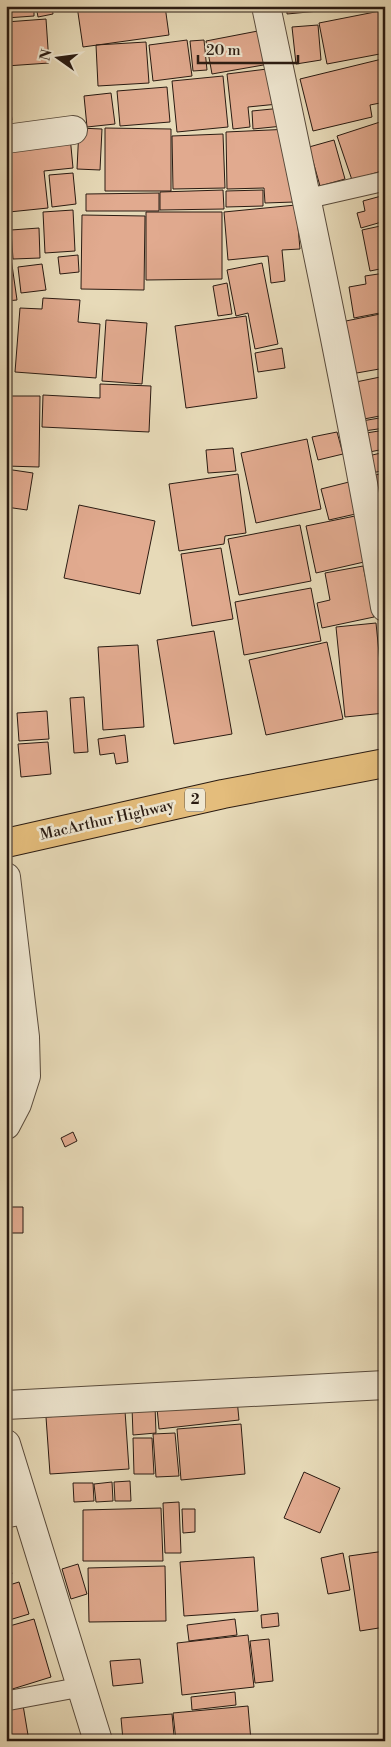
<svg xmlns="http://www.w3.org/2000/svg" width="391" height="1747" font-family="'Libre Bodoni',serif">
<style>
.building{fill:#e1aa8f;stroke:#2a1b12}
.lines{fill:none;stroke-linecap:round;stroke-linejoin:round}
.service-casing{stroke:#594b3c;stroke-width:21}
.minor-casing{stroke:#594b3c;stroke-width:30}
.trunk-casing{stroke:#2a1b12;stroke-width:30}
.service{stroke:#efe7d1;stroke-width:19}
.minor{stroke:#efe7d1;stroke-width:28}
.trunk{stroke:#e4bd7c;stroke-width:28}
.labels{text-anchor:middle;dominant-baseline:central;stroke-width:5;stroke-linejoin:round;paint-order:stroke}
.shield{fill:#efe7d1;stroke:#65584b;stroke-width:1}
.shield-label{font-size:14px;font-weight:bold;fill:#2a1b12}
.street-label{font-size:15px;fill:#2a1b12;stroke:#efe7d1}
</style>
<rect width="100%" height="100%" fill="#e7dab8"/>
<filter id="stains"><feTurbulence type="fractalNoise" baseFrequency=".004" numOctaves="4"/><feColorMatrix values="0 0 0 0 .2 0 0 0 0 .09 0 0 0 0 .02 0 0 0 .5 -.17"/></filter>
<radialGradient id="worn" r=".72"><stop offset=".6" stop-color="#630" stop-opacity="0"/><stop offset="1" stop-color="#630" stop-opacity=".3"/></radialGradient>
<path class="building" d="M6 6H34V16L6 18Z
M36 6H52L53 14 38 17Z
M77 6H165L169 35 83 47Z
M287 6H361V7L287 14Z
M385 10V53L327 64 319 23Z
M46 19 49 63 6 66V22Z
M318 25 321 60 296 64 292 27Z
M263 30 269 64 212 74 206 41Z
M187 40 192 76 153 81 149 45Z
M204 40 207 70 193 71 190 41Z
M146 42 149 83 98 86 96 45Z
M382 59 385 71V102L370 105 372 117 313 131 300 79Z
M275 68 278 104 248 107 250 127 233 129 227 74Z
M223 76 228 127 177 132 172 81Z
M6 77 12 120 6 121Z
M167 87 170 122 120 126 117 91Z
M111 93 115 124 87 127 84 96Z
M282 108 283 126 253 129 252 111Z
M380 122 385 138V170L352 180 337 136Z
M79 128 102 129 100 170 77 169Z
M105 128 171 129V191H105Z
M291 129 294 202 265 203 264 188 227 189 226 132Z
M223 134 225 188 173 189 172 136Z
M70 136 73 168 44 171 48 208 9 212 6 181V142Z
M334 140 345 179 320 186 309 147Z
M73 173 76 204 52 207 49 175Z
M223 190 224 209 160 210V192Z
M263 190V206L226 207V191Z
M159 193V211H86V194Z
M385 195V221L361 228 357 213 365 211 363 201Z
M296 205 300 249 282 250 285 281 271 283 268 256 228 260 224 212Z
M73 210 75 251 45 253 43 212Z
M146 212H222V279L146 280Z
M82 215 145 216 144 290 81 289Z
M6 223 17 300 6 301Z
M385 225V268L370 271 362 230Z
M39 228 40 258 13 259 11 230Z
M78 255 79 272 60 274 58 257Z
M262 263 278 344 255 349 248 313 236 316 227 270Z
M42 264 46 290 21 293 18 267Z
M385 273V312L354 318 349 287 366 284 365 276Z
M227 283 232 314 218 316 213 286Z
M43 298 80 300 78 322 100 324 96 378 15 372 20 308 42 309Z
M385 313V368L351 374 341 322Z
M246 316 257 398 186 408 175 326Z
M106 320 147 323 142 384 102 381Z
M282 348 285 368 258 372 255 353Z
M385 376V415L364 419 356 382Z
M100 384 151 386 149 432 42 427 43 395 100 398Z
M6 396H40L39 467 6 466Z
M385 417V428L364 431 362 421Z
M385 430V449L364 453 360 434Z
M337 432 343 454 318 460 312 437Z
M307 439 321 509 256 523 241 453Z
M233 448 236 471 208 473 206 450Z
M385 452V470L368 474 364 457Z
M6 469 33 473 27 510 6 507Z
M385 473V499L375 501 370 476Z
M238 474 246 533 225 536 224 544 179 551 169 484Z
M353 481 360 513 329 520 321 489Z
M79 505 155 521 140 594 64 578Z
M355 516 364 562 316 573 306 526Z
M300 525 311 581 239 595 228 539Z
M221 548 233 619 192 626 181 554Z
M363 566 374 617 322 628 317 603 330 600 325 573Z
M311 588 321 641 244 655 235 602Z
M376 623 385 713 345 717 336 627Z
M214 631 232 734 174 744 157 640Z
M327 642 343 719 266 735 249 660Z
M138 645 144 727 103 730 98 647Z
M84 697 88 752 74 753 70 698Z
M47 711 49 739 19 741 17 713Z
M125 735 128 762 116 764 114 753 100 755 98 739Z
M48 742 51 774 21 777 18 744Z
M73 1132 77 1141 65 1147 61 1138Z
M11 1207H23V1233H11Z
M237 1399 239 1420 159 1429 157 1408Z
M155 1406 156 1433 133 1435 132 1407Z
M125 1411 129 1469 50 1474 46 1417Z
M241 1424 245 1474 181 1480 177 1429Z
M385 1424V1453H381Z
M175 1433 179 1476 156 1477 153 1434Z
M133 1438H152L154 1474H134Z
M304 1472 340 1488 320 1533 284 1518Z
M6 1480 16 1507 6 1510Z
M130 1481 131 1501H115L114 1482Z
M112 1482 113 1501 96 1502 94 1484Z
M73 1483H93L94 1501 74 1502Z
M179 1502 181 1553H165L163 1503Z
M161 1508 163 1561H83V1510Z
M182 1509H195V1532L183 1533Z
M6 1550 12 1574 6 1575Z
M385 1551V1627L360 1631 349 1556Z
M343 1553 350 1590 328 1594 321 1558Z
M254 1557 258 1611 184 1616 180 1562Z
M78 1564 87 1594 71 1599 62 1569Z
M165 1566 166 1621 89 1622 88 1568Z
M19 1582 29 1614 6 1621V1586Z
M278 1613 279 1626 262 1628 261 1615Z
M34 1619 51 1677 6 1691V1627Z
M235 1619 237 1635 189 1641 187 1625Z
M248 1635 254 1687 182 1695 177 1643Z
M269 1639 273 1681 255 1683 250 1641Z
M140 1659 143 1683 113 1686 110 1661Z
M235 1692 236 1705 192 1710 191 1697Z
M23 1705 29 1741H6V1708Z
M248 1706 251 1741H176L173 1713Z
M172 1714 174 1736 123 1740 121 1718Z"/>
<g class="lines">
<g class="service-casing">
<path id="service" d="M306 199 385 181
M6 1518 28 1514
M6 1701 81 1687"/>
</g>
<g class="minor-casing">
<path id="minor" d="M266 6C308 206 351 406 385 607
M6 139 73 130
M6 877 25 1037 26 1076 17 1104 6 1125
M6 1405 385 1385
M6 1444 98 1741"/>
</g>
<g class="trunk-casing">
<path id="trunk" d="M6 843 223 794 385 763"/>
</g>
<use href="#service" class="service"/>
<use href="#minor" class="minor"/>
<use href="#trunk" class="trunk"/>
</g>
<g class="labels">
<rect class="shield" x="185" y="788.5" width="20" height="23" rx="4"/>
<g class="shield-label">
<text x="195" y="800">2</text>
</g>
<g class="street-label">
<text transform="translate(107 820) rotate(-13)">MacArthur Highway</text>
</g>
</g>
<rect width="391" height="1747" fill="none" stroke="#e7dab8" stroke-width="25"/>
<rect x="8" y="8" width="376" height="1732" fill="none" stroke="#2a1b12" stroke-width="2.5"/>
<rect x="12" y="12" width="366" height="1722" fill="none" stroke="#2a1b12"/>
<g transform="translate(58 58) rotate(284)" stroke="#efe7d1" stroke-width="4" paint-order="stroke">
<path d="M0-4L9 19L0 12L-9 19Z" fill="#2a1b12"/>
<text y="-8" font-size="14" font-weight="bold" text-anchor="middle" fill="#2a1b12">N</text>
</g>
<path d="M198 55v8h100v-8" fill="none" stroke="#2a1b12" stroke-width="2.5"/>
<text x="206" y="55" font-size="15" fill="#2a1b12" stroke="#efe7d1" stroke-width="4" paint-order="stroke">20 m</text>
<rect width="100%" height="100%" filter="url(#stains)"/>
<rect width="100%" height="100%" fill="url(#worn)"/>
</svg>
